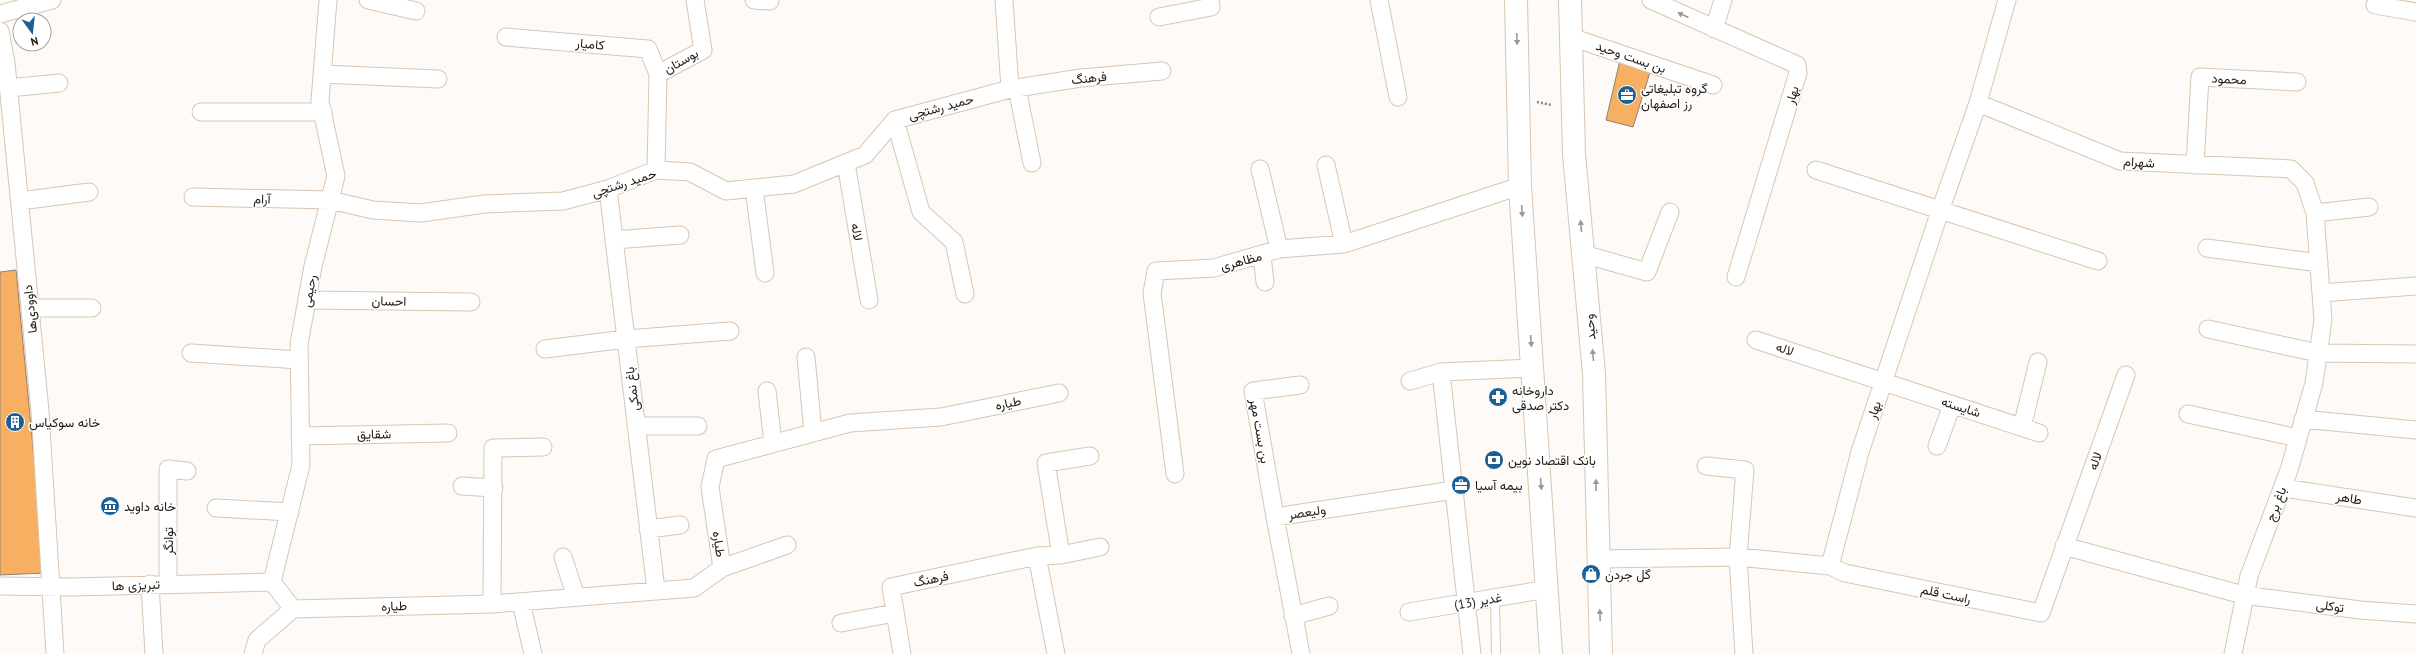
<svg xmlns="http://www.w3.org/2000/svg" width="2416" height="654" font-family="'PT Sans',Vazirmatn,sans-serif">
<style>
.building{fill:#f7b062;stroke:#92806f}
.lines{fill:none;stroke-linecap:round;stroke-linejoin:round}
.service-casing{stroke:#d8c6b3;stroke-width:10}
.minor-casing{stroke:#d8c6b3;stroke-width:19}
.secondary-casing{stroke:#d8c6b3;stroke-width:24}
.path{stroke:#8b8580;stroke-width:2.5;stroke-dasharray:2 2;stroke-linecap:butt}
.service{stroke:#fff;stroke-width:8}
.minor{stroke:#fff;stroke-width:17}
.secondary{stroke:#fff;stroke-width:22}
.oneway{fill:#9c9895}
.labels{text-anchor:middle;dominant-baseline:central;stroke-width:3;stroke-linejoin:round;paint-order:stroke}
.street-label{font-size:13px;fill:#221b14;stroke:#fff}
.poi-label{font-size:13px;fill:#221b14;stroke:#fff;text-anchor:start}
</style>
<rect width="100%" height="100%" fill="#fefaf7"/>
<path class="building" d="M1621 56 1651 69 1633 127 1606 120Z
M16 270 45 573 0 575V272Z"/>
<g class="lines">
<g class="service-casing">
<path id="service" d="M1495 598 1496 654"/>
</g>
<g class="minor-casing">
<path id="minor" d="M368 0 416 11
M754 0 770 1
M1004 0 1010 89
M1379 0 1398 97
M1651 0 1797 65 1798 73 1736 277
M2375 5 2416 12
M0 14 52 0
M1159 17 1211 7 1210 0
M1714 29 1723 0
M0 31 6 63 40 411 55 654
M506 37 648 49 658 74
M1571 37 1713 85
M322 74 438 79
M9 88 59 83
M1017 88 1032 163
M1978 103 2120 161 2291 169 2305 183 2315 213 2323 320 2314 383 2289 470 2249 576 2233 654
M201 112H323
M895 120 921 212 954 242 965 294
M846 163 869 300
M1326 165 1344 244
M2195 165 2200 77 2297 82
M1260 169 1279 249
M656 170 658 74 703 50 695 0
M1816 170 2098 261
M754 188 765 273
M608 189 656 590
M193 197 330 200 373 210 421 213 484 204 563 201 608 189 656 170 690 172 726 191 794 184 865 155 895 120 1010 89 1081 78 1162 71
M20 201 89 192
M2315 213 2369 207
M614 240 680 235
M2207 248 2319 263
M1583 254 1647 272 1670 212
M1262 256 1265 282
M2321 293 2416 286
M307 300 471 302
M30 308H92
M2208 329 2318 353 2416 354
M1756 340 2039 433
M545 349 626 339 730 331
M191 353 299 360
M806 357 813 433
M1441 372 1472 654
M1410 381 1441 372 1533 368
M767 391 773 444
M2188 414 2298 438
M2303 419 2416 430
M636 426H698
M2022 427 2038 362
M300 436 448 433
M1937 446 1952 405
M1706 466 1745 470 1738 557 1744 654
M1175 474 1152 293 1156 271 1214 268 1279 249 1344 244 1520 186
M462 486 494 488
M2283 488 2416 508
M216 508 290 512
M1275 517 1253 391 1300 385
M648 529 680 525
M2064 546 2243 595 2360 610 2416 614
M1061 555 1046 463 1090 456
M1037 556 1056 654
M563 557 576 597
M1598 559 1738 557 1830 566 1845 573 2041 613 2126 375
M1830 566 1860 452 1940 211 1978 103 2007 0
M722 568 787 545
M272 582 301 465 299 344 313 266 336 176 320 101 328 0
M150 584 154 654
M168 584V469L187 471
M0 586 72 587 272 582
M521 602 533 654
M492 604 493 448 543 447
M293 609 492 604 694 588 722 568 710 487 716 459 850 423 941 417 1059 393
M1409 612 1548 589
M1293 616 1329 606
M841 623 895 613
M253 654 257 640 293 609 272 582
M902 654 891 587 1037 556 1061 555 1100 547
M1301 654 1275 517 1454 490"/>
</g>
<g class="secondary-casing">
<path id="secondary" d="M1516 0 1520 186 1551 654
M1570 0 1574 154 1594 374 1601 654"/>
</g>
<path class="path" d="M1537 102 1552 105"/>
<use href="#service" class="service"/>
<use href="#minor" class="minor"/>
<use href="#secondary" class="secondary"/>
</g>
<defs><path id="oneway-solid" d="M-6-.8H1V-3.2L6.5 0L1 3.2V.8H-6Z"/></defs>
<g class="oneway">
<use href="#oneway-solid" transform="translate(1683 15) rotate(-155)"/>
<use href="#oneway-solid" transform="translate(1517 39) rotate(88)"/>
<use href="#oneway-solid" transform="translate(1522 211) rotate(86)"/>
<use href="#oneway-solid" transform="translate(1581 226) rotate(-95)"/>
<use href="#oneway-solid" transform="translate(1531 341) rotate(86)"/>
<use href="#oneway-solid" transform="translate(1593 355) rotate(-95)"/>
<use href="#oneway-solid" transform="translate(1541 484) rotate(86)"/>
<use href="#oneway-solid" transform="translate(1596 485) rotate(-91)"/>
<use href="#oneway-solid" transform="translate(1600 615) rotate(-92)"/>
</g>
<defs>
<g id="office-disc" transform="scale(1)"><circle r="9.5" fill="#1b5f94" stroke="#fff"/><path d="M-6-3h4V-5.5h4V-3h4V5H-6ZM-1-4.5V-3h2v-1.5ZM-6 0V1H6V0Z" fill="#fff"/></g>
<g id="pharmacy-disc" transform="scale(1)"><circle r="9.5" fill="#1b5f94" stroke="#fff"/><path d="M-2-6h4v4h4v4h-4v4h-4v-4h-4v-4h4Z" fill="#fff"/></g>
<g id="building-disc" transform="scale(1)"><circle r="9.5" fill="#1b5f94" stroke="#fff"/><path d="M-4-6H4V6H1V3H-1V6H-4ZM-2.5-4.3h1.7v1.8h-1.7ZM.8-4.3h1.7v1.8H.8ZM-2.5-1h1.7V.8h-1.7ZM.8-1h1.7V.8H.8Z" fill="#fff"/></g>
<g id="bank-disc" transform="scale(1)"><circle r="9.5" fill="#1b5f94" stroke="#fff"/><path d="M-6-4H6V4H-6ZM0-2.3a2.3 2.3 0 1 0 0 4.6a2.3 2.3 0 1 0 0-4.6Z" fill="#fff"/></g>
<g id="museum-disc" transform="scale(1)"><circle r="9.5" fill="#1b5f94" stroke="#fff"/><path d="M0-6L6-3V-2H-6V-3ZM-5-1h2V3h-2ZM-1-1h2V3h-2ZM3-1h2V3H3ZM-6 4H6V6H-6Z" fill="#fff"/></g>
<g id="shop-disc" transform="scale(1)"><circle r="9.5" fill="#1b5f94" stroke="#fff"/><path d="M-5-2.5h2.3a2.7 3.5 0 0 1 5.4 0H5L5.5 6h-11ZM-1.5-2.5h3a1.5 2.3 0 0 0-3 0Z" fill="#fff"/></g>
</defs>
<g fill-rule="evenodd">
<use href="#office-disc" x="1627" y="95"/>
<use href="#pharmacy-disc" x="1498" y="397"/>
<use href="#building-disc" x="15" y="422"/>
<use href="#bank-disc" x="1494" y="460"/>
<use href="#office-disc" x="1461" y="485"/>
<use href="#museum-disc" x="110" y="506"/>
<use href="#shop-disc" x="1591" y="574"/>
</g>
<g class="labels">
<g class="street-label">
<text transform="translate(590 44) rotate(5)">کامیار</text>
<text transform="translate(1631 57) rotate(19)">بن بست وحید</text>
<text transform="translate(681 61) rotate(-29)">بوستان</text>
<text transform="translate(1089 78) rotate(-6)">فرهنگ</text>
<text transform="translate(2229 79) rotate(3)">محمود</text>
<text transform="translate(1792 95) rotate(-73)">بهار</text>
<text transform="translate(941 107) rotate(-15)">حمید رشتچی</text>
<text transform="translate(2139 162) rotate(4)">شهرام</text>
<text transform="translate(624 183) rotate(-18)">حمید رشتچی</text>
<text transform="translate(262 199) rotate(1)">آرام</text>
<text transform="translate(857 232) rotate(80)">لاله</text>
<text transform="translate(1241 261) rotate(-15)">مظاهری</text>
<text transform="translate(309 291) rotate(-80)">رحیمی</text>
<text transform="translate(389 301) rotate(1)">احسان</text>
<text transform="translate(30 309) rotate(-96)">داوودی‌ها</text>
<text transform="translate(1590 327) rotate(-95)">وحید</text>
<text transform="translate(1785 349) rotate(19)">لاله</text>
<text transform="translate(632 389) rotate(-97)">باغ نمکی</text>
<text transform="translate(1008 403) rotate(-12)">طیاره</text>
<text transform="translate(1961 407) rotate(18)">شایسته</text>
<text transform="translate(1874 410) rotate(-72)">بهار</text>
<text transform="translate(1260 431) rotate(80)">بن بست مهر</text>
<text transform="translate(374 434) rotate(-1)">شقایق</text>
<text transform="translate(2095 461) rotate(-70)">لاله</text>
<text transform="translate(2349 498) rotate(9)">طاهر</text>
<text transform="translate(2276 504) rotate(-69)">باغ برج</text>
<text transform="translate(1307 512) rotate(-9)">ولیعصر</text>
<text transform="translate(168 541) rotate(-90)">توانگر</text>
<text transform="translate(719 544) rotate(82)">طیاره</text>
<text transform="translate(931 579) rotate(-12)">فرهنگ</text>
<text transform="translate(136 585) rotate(-2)">تبریزی ها</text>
<text transform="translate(1946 594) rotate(12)">راست قلم</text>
<text transform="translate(1478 601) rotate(-10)">غدیر (13)</text>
<text transform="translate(394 606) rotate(-2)">طیاره</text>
<text transform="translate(2330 606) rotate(7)">توکلی</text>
</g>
<g class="poi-label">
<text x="1641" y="88">گروه تبلیغاتی<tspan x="1641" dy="15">رز اصفهان</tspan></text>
<text x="1512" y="390">داروخانه<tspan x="1512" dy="15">دکتر صدقی</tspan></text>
<text x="29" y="422">خانه سوکیاس</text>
<text x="1508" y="460">بانک اقتصاد نوین</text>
<text x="1475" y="485">بیمه آسیا</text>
<text x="124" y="506">خانه داوید</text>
<text x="1605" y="574">گل جردن</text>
</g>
</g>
<g transform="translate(32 32) rotate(165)"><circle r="19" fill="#ffffff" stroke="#a7a4a1"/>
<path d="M0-3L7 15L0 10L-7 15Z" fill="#1b5f94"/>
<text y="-6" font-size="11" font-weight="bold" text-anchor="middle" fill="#221b14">N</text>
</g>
</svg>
